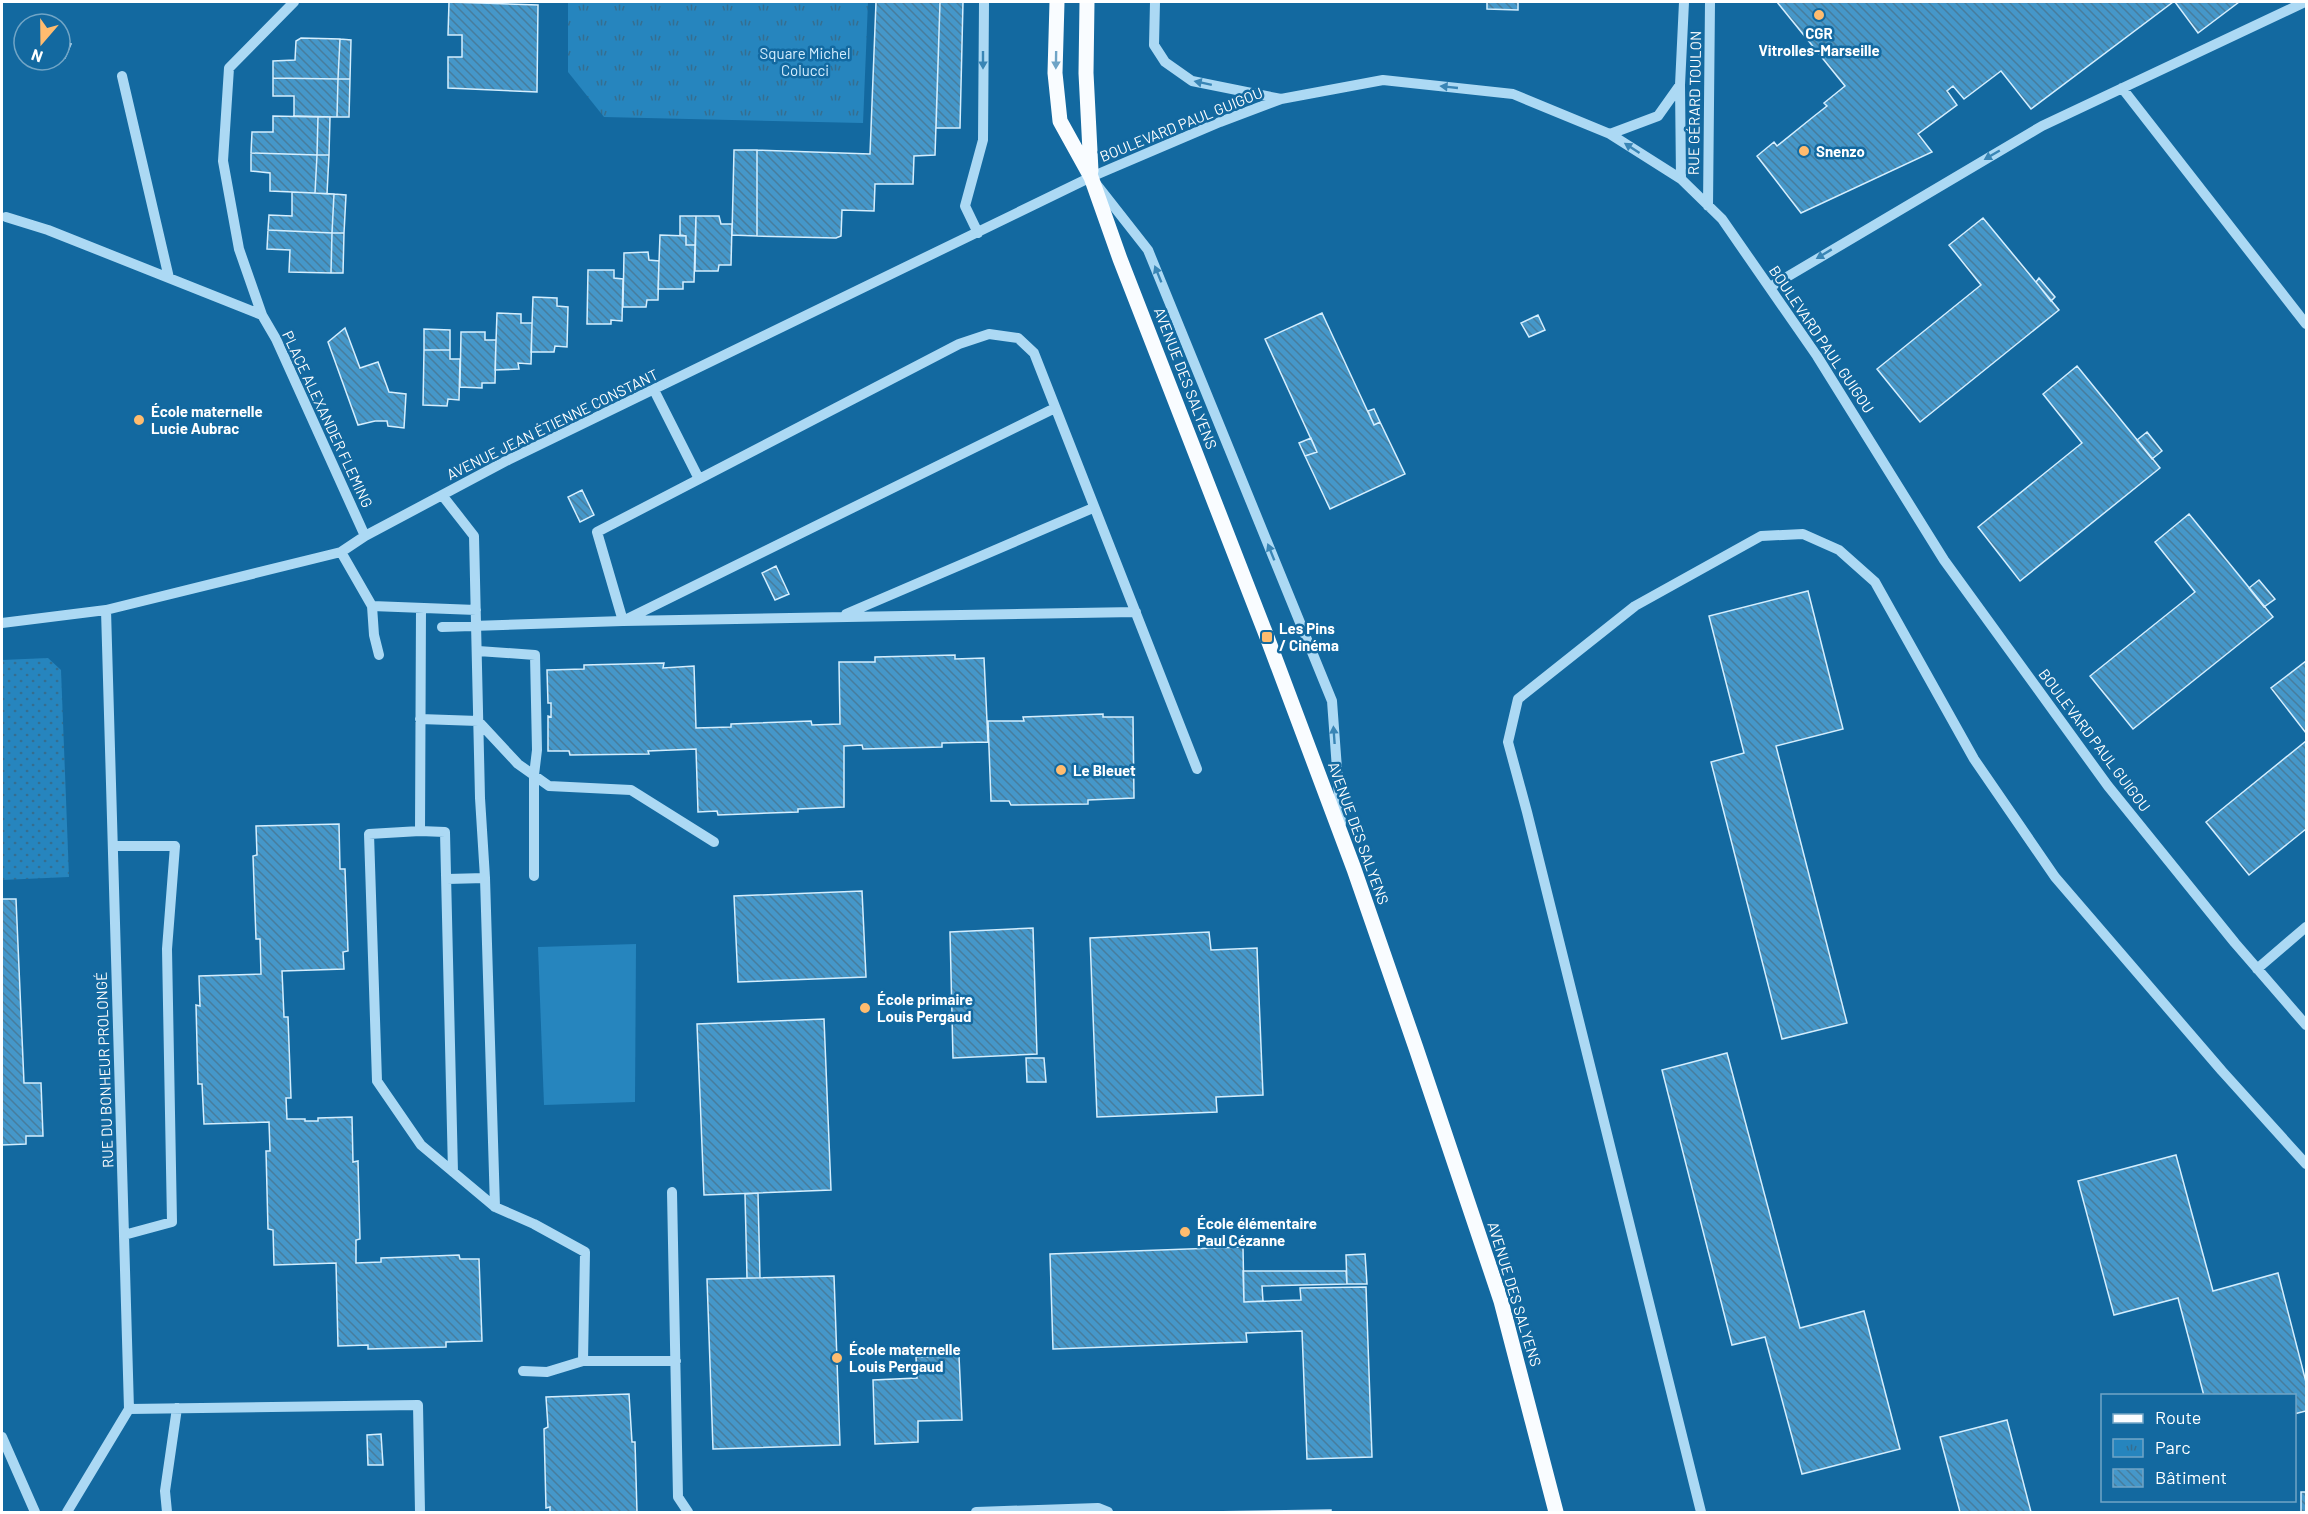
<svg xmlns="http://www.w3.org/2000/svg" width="2308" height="1514" font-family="Barlow,sans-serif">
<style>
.grass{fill:#2685be}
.park{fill:url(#park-tufts)}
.garden{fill:url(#garden-dots)}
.building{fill:url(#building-back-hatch);stroke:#d4eefe;stroke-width:1.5}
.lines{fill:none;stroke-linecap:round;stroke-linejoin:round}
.minor{stroke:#acd9f4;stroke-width:10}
.major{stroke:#f9fcff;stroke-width:15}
.oneway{fill:#3985b5}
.oneway2{fill:#6fa4c6}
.poi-dot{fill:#ffbc6f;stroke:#1369a0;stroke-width:2}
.labels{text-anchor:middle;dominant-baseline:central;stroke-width:5;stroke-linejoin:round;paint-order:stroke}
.poi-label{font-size:15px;font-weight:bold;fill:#fff;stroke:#1369a0;text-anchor:start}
.park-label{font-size:15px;fill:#d4eefe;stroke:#1369a0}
.street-label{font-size:15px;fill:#fff;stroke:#1369a0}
</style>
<defs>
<pattern id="park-tufts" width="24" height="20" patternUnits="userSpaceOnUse" patternTransform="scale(1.5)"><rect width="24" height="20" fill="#2685be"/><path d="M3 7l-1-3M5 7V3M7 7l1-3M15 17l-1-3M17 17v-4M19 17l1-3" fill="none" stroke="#356e90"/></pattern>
<pattern id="garden-dots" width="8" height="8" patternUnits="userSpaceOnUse" patternTransform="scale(1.5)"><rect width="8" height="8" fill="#2685be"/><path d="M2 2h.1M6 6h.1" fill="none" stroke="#356e90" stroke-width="1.8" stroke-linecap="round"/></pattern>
<pattern id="building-back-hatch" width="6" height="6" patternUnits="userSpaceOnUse" patternTransform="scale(1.5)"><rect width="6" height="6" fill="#4597c9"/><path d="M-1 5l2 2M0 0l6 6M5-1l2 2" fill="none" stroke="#477d9d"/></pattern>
</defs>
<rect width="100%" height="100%" fill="#1369a0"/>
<path class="grass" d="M636 944 635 1102 544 1105 538 947Z"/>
<path class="park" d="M568 2H868L863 123 604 117 568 72Z"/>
<path class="garden" d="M48 658 61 670 69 877 2 880V660Z"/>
<path class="building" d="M449 2 538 5 537 92 448 88V57H462V35H448Z
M876 2H940L935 155 914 156 913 184H875L874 211 842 210 841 236 836 238 757 236V150L870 154Z
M940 2H963L960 128H936Z
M1487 2H1518V10L1487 9Z
M1777 2H2173L2031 109 2001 71 1964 99 1953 86 1947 91 1957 105 1918 134 1932 152 1801 213 1757 156 1774 142 1777 146 1813 117 1827 106 1824 103 1845 86Z
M2175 2H2239L2198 33Z
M301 38 340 39 338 79 273 78V61L295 60 296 41Z
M340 39 351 40 350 79H338Z
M60 40 71 44 65 58 60 55Z
M273 78 338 79 337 117 294 116V96H273Z
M338 79H350L349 117H337Z
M273 116 318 117 317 155 251 153 252 132H273Z
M318 117H330L329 155H317Z
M734 150H757V236L732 235Z
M251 153 317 155 315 193 270 191V173L251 171Z
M317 155H329L327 194 315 193Z
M292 192 334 194 332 233 268 230 269 215 292 216Z
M334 194 346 195 344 233H332Z
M680 216H696L695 245H686V236L680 235Z
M696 216H719L721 224H732L731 265H719L718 271H695Z
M1983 218 2059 310 1920 422 1877 369 1981 285 1949 245Z
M268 230 332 233 331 273 289 272 290 250 267 249Z
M332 233H344L343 273H331Z
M660 235 686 236V245H695L694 282H683V289H658Z
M648 252 649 260 659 261 658 300H647L646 307H623L624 253Z
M588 270H614V278L623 279 622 321 611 320V324H587Z
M2039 278 2055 297 2051 301 2036 282Z
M533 297 557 298V306L568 307 567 347 555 346 554 352H531Z
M497 313 521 314V323H532L531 364 518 363 519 369 495 370Z
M1322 313 1374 425 1380 422 1405 474 1330 509 1305 456 1317 452 1265 339Z
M1538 315 1545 330 1529 337 1521 323Z
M345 328 360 368 378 362 389 392 406 394 404 428 388 426 387 421H375L358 425 328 342Z
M424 329 450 330V350H424Z
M461 332H485V340H496L495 383H482V388L460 387Z
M424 350H450V359H460L459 400 448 399 447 406 423 405Z
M2077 366 2160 468 2020 581 1978 527 2082 443 2043 394Z
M1374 409 1380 422 1374 425 1368 411Z
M2147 432 2162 451 2152 459 2137 440Z
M1311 438 1317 452 1305 456 1299 443Z
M582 490 594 515 580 522 568 497Z
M2189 514 2273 617 2133 729 2090 676 2195 592 2155 542Z
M776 566 789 594 775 600 762 573Z
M2259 580 2275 599 2264 607 2249 588Z
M1808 591 1843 729 1776 746 1847 1023 1782 1039 1711 762 1744 753 1709 616Z
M955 655V659L984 658 988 742 942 743V747L863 749 862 745 844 746V807L798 809V812L718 815 717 811 698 812 696 749 648 751 649 754 570 755 569 751H548V716L551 717V703H548L547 670 584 669V665L664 663 663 668 694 666 696 728 731 727V724L811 721 812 725 840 724 839 662H875V657Z
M2306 661V733L2271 688Z
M1103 714V717H1133L1134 798 1088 800V804L1011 805 1009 801H991L988 721H1024L1023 717Z
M2306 741V829L2249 875 2206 822Z
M339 824 340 869H345L348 951 343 952 344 969 282 971 284 1017H288L291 1098H286L287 1119H305V1121H318V1118L352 1117 353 1162 358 1161 360 1239 356 1240V1263L381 1262V1258L459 1255 460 1259H479L482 1341 446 1342V1347L368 1349V1345L338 1346 336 1263 274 1265 273 1230 268 1229 266 1151H270L269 1122 204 1124 202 1084H198L196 1005 200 1006 199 976 261 974 260 939H256L253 856 257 855 256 826Z
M862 891 866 977 738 982 734 896Z
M2 899H16L24 1083H41L43 1136H26V1144L2 1145Z
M1033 928 1037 1054 953 1058 950 932Z
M1209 932 1211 950 1257 948 1263 1095 1216 1097 1217 1112 1097 1117 1090 938Z
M824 1019 831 1190 704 1195 697 1024Z
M1727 1053 1800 1328 1864 1311 1900 1449 1802 1474 1765 1337 1732 1345 1662 1070Z
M1026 1058H1044L1046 1082H1027Z
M2176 1155 2213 1291 2278 1273 2306 1382V1411L2294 1414V1396H2204L2178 1298 2114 1315 2078 1181Z
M758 1193 760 1278H747L745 1194Z
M1243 1247 1244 1302 1301 1300 1300 1288 1366 1287 1372 1457 1307 1459 1302 1331 1246 1333 1247 1342 1053 1349 1050 1254Z
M1365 1254 1367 1284H1347L1346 1255Z
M1243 1271H1346L1347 1284 1262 1286 1263 1301 1244 1302Z
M834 1276 840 1445 713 1449 707 1279Z
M959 1356 962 1420 918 1421V1442L875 1444 873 1380 917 1378 916 1357Z
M629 1394 632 1442H635L637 1512H550V1507L546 1508 544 1429 548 1427 546 1397Z
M2007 1420 2031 1512H1960L1940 1437Z
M381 1434 383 1465H368L367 1435Z
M2301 1492H2306V1512H2301Z
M1331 1510V1512H1206Z"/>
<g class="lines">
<path class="minor" d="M1155 2 1154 45 1165 62 1192 81 1281 99
M122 76 169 278
M2122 88 2306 324
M1610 134 1658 116 1680 85
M1681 179 1680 85 1684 2
M1097 185 1148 250 1332 701 1341 823
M1708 206 1710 2
M6 217 48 230 262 315 239 249 223 161 229 68 294 2
M978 233 965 206 983 140 984 2
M1770 287 2042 126 2305 2
M262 315 276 339 365 536
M654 390 699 479
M1055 408 623 621 597 532 959 344 989 334 1018 338 1034 353 1197 769
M442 495 474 536 480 798 485 878 495 1207 534 1224 585 1252 583 1361 547 1372 523 1371
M341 552 372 606 374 635 379 655
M372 606 476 610
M421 608 420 831 369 834 377 1081 421 1145 495 1207
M846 614 1093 508
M2 623 106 610 341 552 365 536 508 460 1091 177 1220 122 1281 99 1383 80 1513 94 1610 134 1681 179 1722 219 1817 356 1944 560 2055 713 2108 786 2235 943 2306 1025
M442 627 623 621 1136 612
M478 651 535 655 537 750 534 775V876
M420 719 478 721 518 764 549 786 631 790 714 842
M420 831 445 832 453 1172
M113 846H175L167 949 172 1222 124 1235
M447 879 485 878
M2257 969 2306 927
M672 1192 678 1497 688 1512
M583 1361H676
M129 1409 418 1405 420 1512
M2 1437 35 1512
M67 1512 129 1409 106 610
M167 1512 165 1491 177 1408
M976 1512 1098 1508 1108 1512
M1701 1512 1527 812 1508 742 1518 699 1635 606 1761 536 1803 534 1839 550 1875 582 1974 759 2055 877 2222 1071 2306 1164"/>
<path class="major" d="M1057 2 1055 73 1060 121 1091 177 1120 259 1267 637 1354 869 1416 1048 1501 1301 1556 1512
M1087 2 1086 73 1091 171"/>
</g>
<defs><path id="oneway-solid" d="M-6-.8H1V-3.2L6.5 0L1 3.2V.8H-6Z" transform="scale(1.5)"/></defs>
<g class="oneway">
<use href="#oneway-solid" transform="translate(983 60) rotate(90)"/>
<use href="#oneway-solid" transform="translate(1203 83) rotate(-168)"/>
<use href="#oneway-solid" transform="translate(1449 87) rotate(-174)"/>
<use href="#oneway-solid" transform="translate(1632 148) rotate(-147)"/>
<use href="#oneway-solid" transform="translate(1992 155) rotate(150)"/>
<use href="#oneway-solid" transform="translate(1824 254) rotate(149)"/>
<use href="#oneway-solid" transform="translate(1158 274) rotate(-112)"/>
<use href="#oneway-solid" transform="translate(1271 552) rotate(-112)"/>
<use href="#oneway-solid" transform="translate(1334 735) rotate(-94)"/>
</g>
<use class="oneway2" href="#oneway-solid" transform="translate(1056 60) rotate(91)"/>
<g class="poi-dot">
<circle cx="1819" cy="15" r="6"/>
<circle cx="1804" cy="151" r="6"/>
<circle cx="139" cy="420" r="6"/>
<rect x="1261" y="631" width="12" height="12" rx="3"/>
<circle cx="1061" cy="770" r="6"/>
<circle cx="865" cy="1008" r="6"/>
<circle cx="1185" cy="1232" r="6"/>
<circle cx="837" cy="1358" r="6"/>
</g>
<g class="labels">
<g class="poi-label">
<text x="1819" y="33" text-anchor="middle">CGR<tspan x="1819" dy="17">Vitrolles-Marseille</tspan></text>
<text x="1816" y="151">Snenzo</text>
<text x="151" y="411">École maternelle<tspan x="151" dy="17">Lucie Aubrac</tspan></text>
<text x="1279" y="628">Les Pins<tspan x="1279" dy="17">/ Cinéma</tspan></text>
<text x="1073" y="770">Le Bleuet</text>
<text x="877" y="999">École primaire<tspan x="877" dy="17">Louis Pergaud</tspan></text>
<text x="1197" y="1223">École élémentaire<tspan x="1197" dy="17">Paul Cézanne</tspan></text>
<text x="849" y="1349">École maternelle<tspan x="849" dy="17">Louis Pergaud</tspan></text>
</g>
<g class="park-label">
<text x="805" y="53">Square Michel<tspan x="805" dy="17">Colucci</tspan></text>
</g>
<g class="street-label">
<text transform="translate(1694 103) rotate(-89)">RUE GÉRARD TOULON</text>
<text transform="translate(1181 124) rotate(-22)">BOULEVARD PAUL GUIGOU</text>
<text transform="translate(1822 339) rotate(56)">BOULEVARD PAUL GUIGOU</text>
<text transform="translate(1186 378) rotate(69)">AVENUE DES SALYENS</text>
<text transform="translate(328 419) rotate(65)">PLACE ALEXANDER FLEMING</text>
<text transform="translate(552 424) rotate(-26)">AVENUE JEAN ÉTIENNE CONSTANT</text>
<text transform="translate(2095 740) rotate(53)">BOULEVARD PAUL GUIGOU</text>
<text transform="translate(1359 833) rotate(70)">AVENUE DES SALYENS</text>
<text transform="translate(104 1070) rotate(-92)">RUE DU BONHEUR PROLONGÉ</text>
<text transform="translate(1515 1294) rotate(73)">AVENUE DES SALYENS</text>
</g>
</g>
<rect width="2308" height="1514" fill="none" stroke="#ffffff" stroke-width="6"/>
<rect x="2101" y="1394" width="195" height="108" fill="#1369a0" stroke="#71a5c6" stroke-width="1.5"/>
<rect x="2113" y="1414" width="30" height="9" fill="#f9fcff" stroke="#71a5c6" stroke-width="1.5"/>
<text x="2155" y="1424" font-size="18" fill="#ffffff">Route</text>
<rect x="2113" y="1439" width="30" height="18" fill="url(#park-tufts)" stroke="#71a5c6" stroke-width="1.5"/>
<text x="2155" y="1454" font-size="18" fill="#ffffff">Parc</text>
<rect x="2113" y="1469" width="30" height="18" fill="url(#building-back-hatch)" stroke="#71a5c6" stroke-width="1.5"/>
<text x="2155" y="1484" font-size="18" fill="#ffffff">Bâtiment</text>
<g transform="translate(42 42) rotate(200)"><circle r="28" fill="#1369a0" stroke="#71a5c6" stroke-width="1.5"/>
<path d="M0-4.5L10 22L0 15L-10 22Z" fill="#ffbc6f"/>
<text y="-9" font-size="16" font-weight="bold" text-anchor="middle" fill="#ffffff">N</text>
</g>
</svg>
